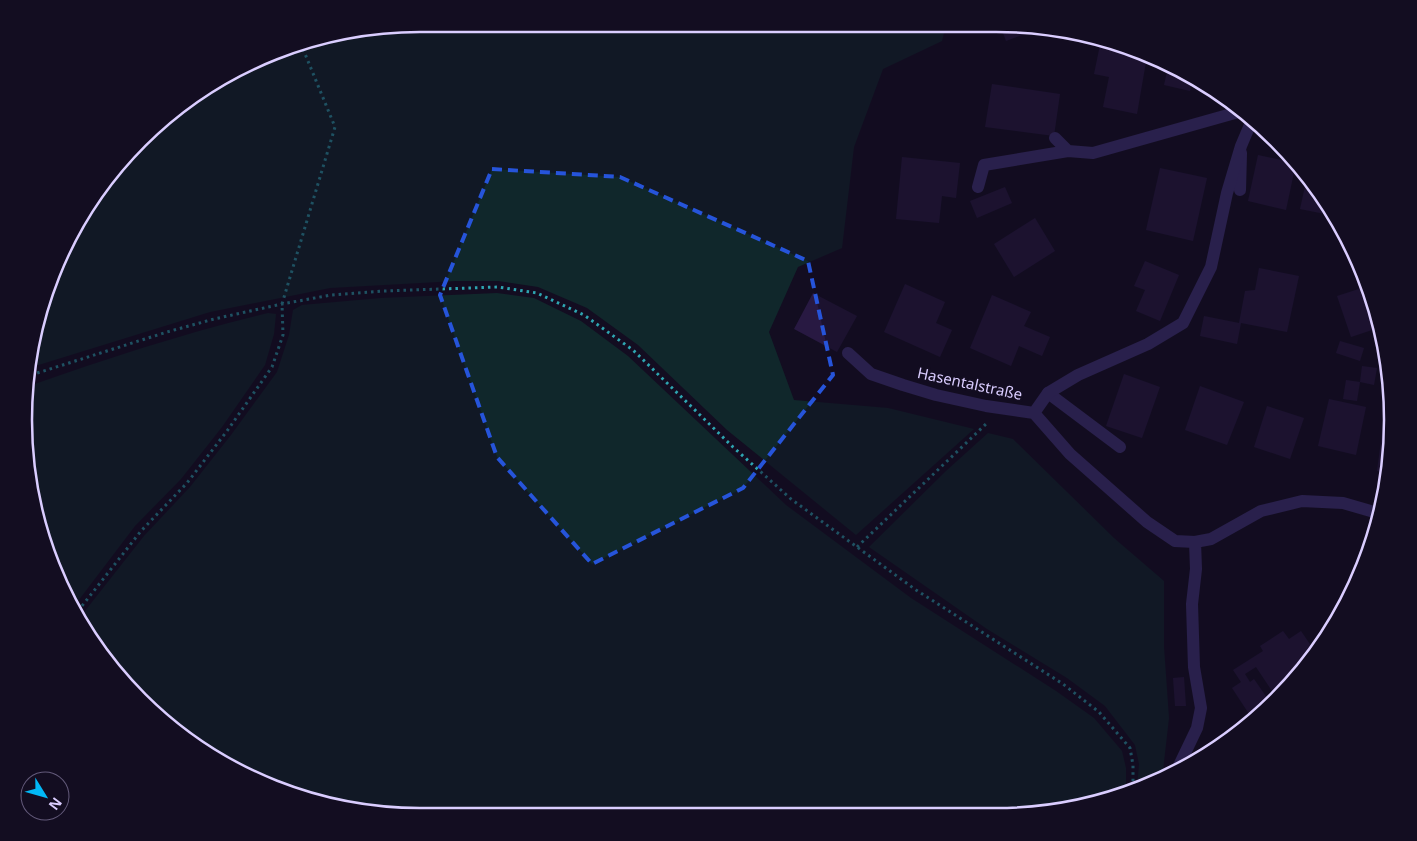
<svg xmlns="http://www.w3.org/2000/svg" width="1417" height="841" font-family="'Noto Sans',sans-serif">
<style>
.green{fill:#10272b}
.building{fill:#281942}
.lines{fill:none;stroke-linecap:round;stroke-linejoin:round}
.path{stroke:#2ea5b1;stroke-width:3;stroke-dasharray:2.5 4;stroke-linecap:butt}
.service{stroke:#463880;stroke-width:12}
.minor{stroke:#463880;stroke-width:12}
.marked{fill:none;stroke:#2654da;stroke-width:4;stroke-dasharray:10 6;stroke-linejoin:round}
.labels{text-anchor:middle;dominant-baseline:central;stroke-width:4.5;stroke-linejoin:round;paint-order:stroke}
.street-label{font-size:15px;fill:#dacdff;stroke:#130d21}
.rim{fill:none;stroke:#dacdff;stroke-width:2.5}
</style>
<rect width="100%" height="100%" fill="#130d21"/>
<path class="green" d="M421 24 946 25 942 41 883 69 854 147 842 248 798 267 769 332 794 400 888 408 974 429 856 535 727 430 638 345 587 308 538 287 498 281H456L330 288 210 312 32 367 45 293 106 179 179 106 293 45Z
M497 293 534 298 581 321 628 356 786 505 911 598 1056 691 1094 718 1122 751 1126 768V795L1023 816H394L293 796 200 750 106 662 81 616 144 536 190 487 231 435 277 372 289 335 293 310 302 305 381 298Z
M268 313 276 314 274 334 265 365 222 427 181 479 135 526 75 605 45 548 24 420 29 386C108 358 188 332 268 313Z
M988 433 1013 439 1114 538 1164 581V647L1169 718 1162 779 1137 790 1139 764 1135 745 1105 706 1067 678 987 629 869 547 946 471Z"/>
<path class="building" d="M1000 25H1023L1040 28 1006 41Z
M1101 40 1124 45 1147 56 1137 114 1103 107 1109 77 1094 74Z
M1168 67 1192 79 1190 91 1164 85Z
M992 84 1060 94 1054 136 985 127Z
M1258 155 1296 163 1286 210 1248 201Z
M902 157 960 163 956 198 942 196 939 223 896 219Z
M1160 168 1207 178 1193 241 1146 230Z
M1307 177 1327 200 1335 216 1300 209Z
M1005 187 1012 203 977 218 970 201Z
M1035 218 1055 251 1014 277 994 244Z
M1145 261 1179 275 1160 321 1136 311 1145 290 1134 286Z
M1259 268 1299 276 1287 332 1241 323 1237 344 1200 336 1204 316 1239 323 1245 291 1255 290Z
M905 284 945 302 936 323 952 330 940 357 884 332Z
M1368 286 1381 327 1351 337 1337 296Z
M813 293 857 316 837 352 794 329Z
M992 295 1031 312 1024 326 1050 337 1042 356 1019 346 1011 366 970 348Z
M1340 341 1364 348 1360 361 1336 353Z
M1385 342 1388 362 1387 363 1380 344Z
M1362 366 1377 368 1374 385 1360 382 1357 401 1343 399 1346 380 1360 382Z
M1124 374 1160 387 1142 438 1106 426Z
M1200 386 1244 402 1227 445 1185 430Z
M1329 399 1366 407 1356 455 1318 446Z
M1267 406 1304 418 1290 459 1254 447Z
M1384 418 1393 419V421L1388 473 1377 471Z
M1283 631 1289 639 1301 631 1316 653 1286 690 1276 697 1256 667 1245 674 1250 682 1254 679 1272 705 1253 720 1232 688 1241 682 1233 670 1263 651 1260 646Z
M1184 677 1186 706H1175L1173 678Z"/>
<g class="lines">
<path class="path" d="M31 375 167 332 214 319 282 304 331 295 383 291 498 287 537 293 584 315 633 350 733 447 791 499 916 590 1063 684 1099 712 1130 748 1133 765V792
M857 547 986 424
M78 611 141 531 187 483 227 431 272 367 283 335 282 304 335 127 301 44"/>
<path class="service" d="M1055 138 1068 151 1093 153 1242 111
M978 187 984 165 1068 151
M1240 190 1241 153
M1048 393 1120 447"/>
<path class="minor" d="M848 353 871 374 903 385 936 395 986 406 1034 413 1070 454 1147 522 1175 541 1195 542
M1034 413 1048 393 1078 375 1148 344 1183 323 1211 267 1227 193 1241 146 1252 120
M1176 772 1197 728 1201 708 1194 667 1192 604 1196 569 1195 542 1211 539 1261 511 1302 501 1343 503 1381 514"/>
</g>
<path d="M0 0H1417V841H0ZM492 169 620 177 808 261 833 375 743 488 592 564 497 457 440 295Z" fill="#130d21" fill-opacity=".55" fill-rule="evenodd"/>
<path class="marked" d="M492 169 620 177 808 261 833 375 743 488 592 564 497 457 440 295Z"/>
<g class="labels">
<g class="street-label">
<text transform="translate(970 383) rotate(12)">Hasentalstraße</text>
</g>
</g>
<path d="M0 0H1417V841H0ZM420 32H996A388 388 0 0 1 1384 420V420A388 388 0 0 1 996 808H420A388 388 0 0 1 32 420V420A388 388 0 0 1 420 32Z" fill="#130d21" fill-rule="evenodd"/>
<path class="rim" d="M420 32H996A388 388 0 0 1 1384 420V420A388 388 0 0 1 996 808H420A388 388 0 0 1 32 420V420A388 388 0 0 1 420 32Z"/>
<g transform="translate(45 796) rotate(127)"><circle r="24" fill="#130d21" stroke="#635a7a"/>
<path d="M0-4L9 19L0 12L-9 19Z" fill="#02b8f6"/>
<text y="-8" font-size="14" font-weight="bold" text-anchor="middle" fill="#dacdff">N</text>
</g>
</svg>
